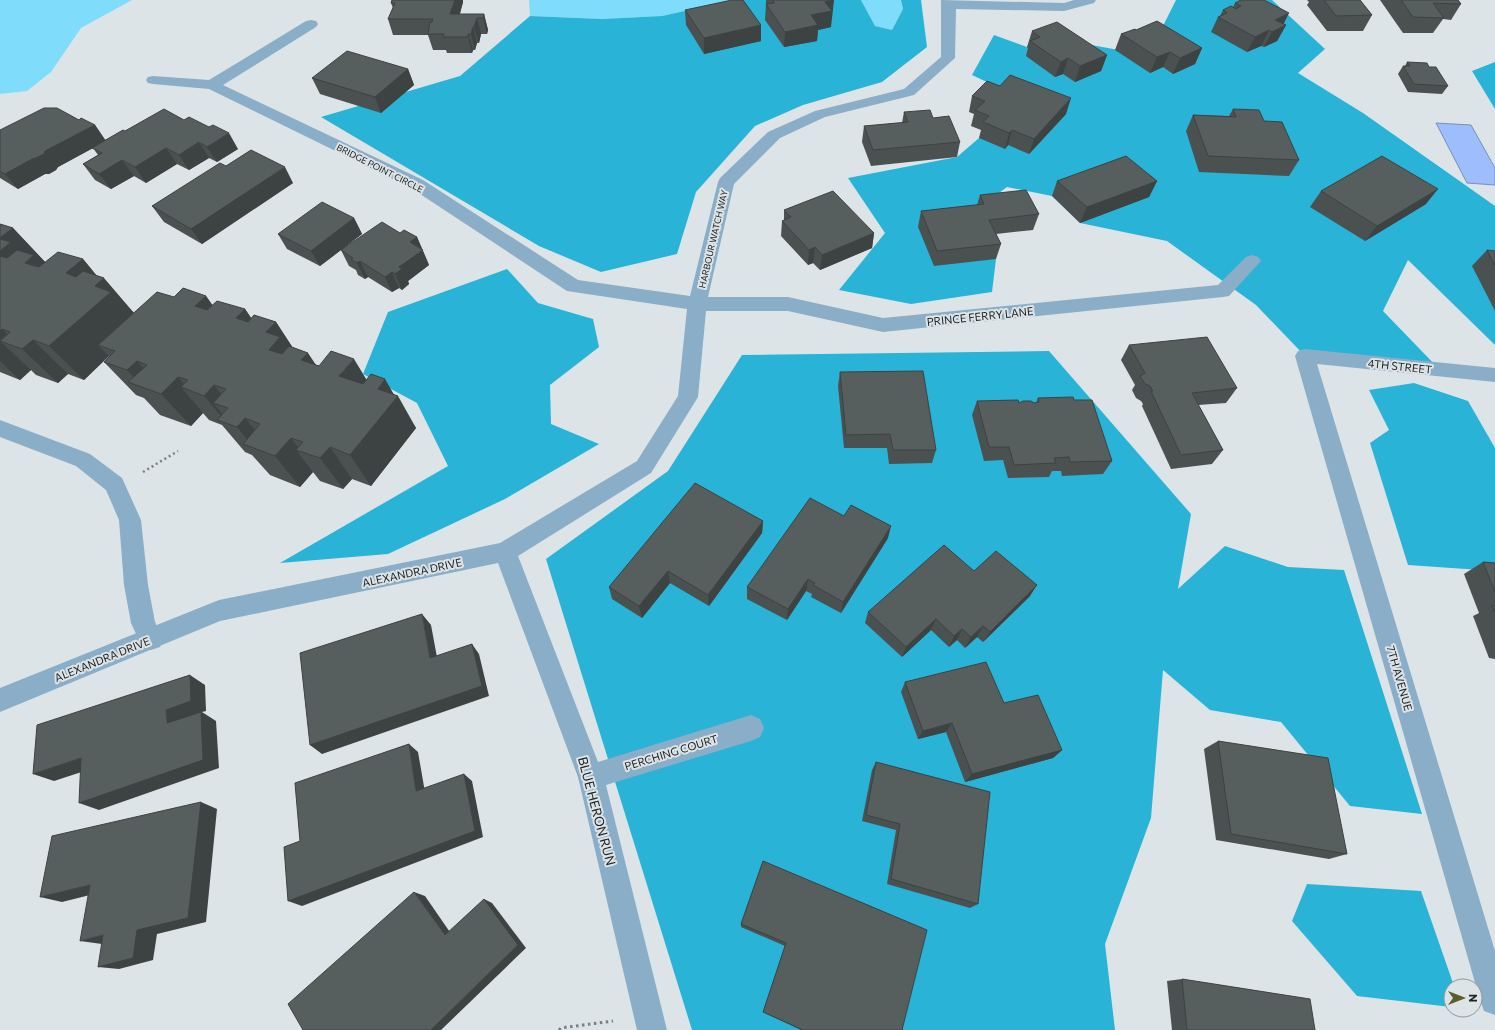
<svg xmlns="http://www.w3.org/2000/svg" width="1495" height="1030" font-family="Commissioner,sans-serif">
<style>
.green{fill:#7fddfb}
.forest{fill:#29b3d7}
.water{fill:#9dbdfc;stroke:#788fbb}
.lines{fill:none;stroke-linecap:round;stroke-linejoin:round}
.path-far1{stroke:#7a7f81;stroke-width:2.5;stroke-dasharray:2 3;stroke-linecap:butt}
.path{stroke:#7a7f81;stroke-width:3;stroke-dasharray:2.5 3.5;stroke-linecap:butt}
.lane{fill:#8aadc8;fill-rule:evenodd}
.street{fill:#8aadc8;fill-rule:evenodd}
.wall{fill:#4b5151}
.shaded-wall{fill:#3d4242}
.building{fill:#575e5e;stroke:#3d4242}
.labels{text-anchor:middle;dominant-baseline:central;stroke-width:4;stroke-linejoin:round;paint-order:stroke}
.far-street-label{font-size:9px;fill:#202324;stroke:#dde4e7}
.street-label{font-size:11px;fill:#202324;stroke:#dde4e7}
.near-street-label{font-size:13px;fill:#202324;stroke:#dde4e7}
</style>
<rect width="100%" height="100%" fill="#dde4e7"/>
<path class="green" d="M0 0H132L81 28 51 72 27 91 0 94Z
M529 0H734L662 16 602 19 530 16Z
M861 0H901L903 9 892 30 875 26Z"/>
<path class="forest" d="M734 0H861L875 26 892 30 903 9 901 0H921L927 47 882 82 803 105 755 126 696 192 677 254 601 272 539 246 321 117 460 76 530 16 602 19 662 16Z
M1176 0H1272L1325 49 1298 73 1363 113 1495 206V345L1408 260 1383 311 1440 370 1305 356 1256 305 1167 241 1080 223 1052 196 1007 187 976 210 984 235 996 259 992 292 911 304 839 290 885 233 848 178 957 157 979 138 1006 91 972 75 994 35 1027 47 1052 38 1119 50 1158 36Z
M1495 62V109L1472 71Z
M507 269 538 303 593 319 599 347 550 385 551 424 599 444 505 499 388 554 280 563 448 466 417 403 363 374 388 312Z
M1049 351 1191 514 1178 589 1225 546 1288 567 1344 570 1422 814 1350 806 1281 722 1210 710 1163 670 1151 818 1105 944 1115 1030H692L546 559 668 471 742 355Z
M1414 383 1468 401 1495 448V571L1408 565 1370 443 1389 430 1369 390Z
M1307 884 1421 891 1454 986H1451V1007L1357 996 1292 921Z"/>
<path class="water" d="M1436 123 1471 125 1495 168V185L1467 183Z"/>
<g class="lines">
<path class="path-far1" d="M143 472 178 451"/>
<path class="path" d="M559 1030 561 1028 613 1021"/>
<path class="lane" d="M0 420 90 454 122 478 141 520 148 585 155 622 163 639 160 647 151 650 142 647 131 623 124 585 119 520 106 490 76 466 0 437Z"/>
<path class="street" d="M941 0 1064 3 1074 0H1096L1094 3 1064 11 956 9 955 58 914 95 825 117 780 138 734 184 708 297H788L883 318 1218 285 1246 257 1252 255 1258 257 1261 261 1229 296 1223 297 883 332 788 311H706L698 397 651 473 518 556 598 762 751 715 760 719 764 728 760 737 751 741 606 785 667 1030H637L578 777 498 563 220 621 0 712V688L219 600 500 543 637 461 678 396 687 309 567 291 411 188 209 89 153 84 148 83 146 80 148 77 153 76 209 80 306 21 311 20 316 21 318 24 316 27 223 85 423 180 578 280 690 296 718 182 720 178 768 132 815 111 904 89 941 57Z
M1305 349 1495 368V382L1317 364 1495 951V1015L1484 1011 1480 1000 1295 356 1298 351Z"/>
</g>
<path class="wall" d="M392 0H463V2L460 14H484L488 30 487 34H481L479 43H477L475 50H473L472 53H447L446 50H433L428 35H393L388 19 393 8 391 3Z
M766 0H833L832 16H831V27L818 30 817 41 784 47 765 20 766 4Z
M1307 0H1360L1372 15 1363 31H1327L1307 5 1309 2Z
M1380 0H1458L1461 4 1451 20 1443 19 1433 33H1403Z
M1235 3 1286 25 1277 41 1264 47 1261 46 1247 52 1211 32 1218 17 1220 16 1223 10 1233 7Z
M685 10 761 41 704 54 686 25Z
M1136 30 1202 48 1195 64 1173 74 1163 67 1150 73 1115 50 1121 34Z
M1032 31 1107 55 1101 71 1075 82 1063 74 1055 77 1026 56 1028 48 1027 47Z
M1407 62 1429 67 1448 86 1442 94 1408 92 1398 74 1403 66H1405Z
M408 69 414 85 381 113 320 94 312 78Z
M972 96 1066 114 1029 154 1008 145 1005 149 979 138 981 130 971 126 974 114 969 112Z
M1233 109 1264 121 1299 160 1289 176 1199 172 1186 131 1193 115 1229 116Z
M904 112 933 118 960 142 957 157 871 166 862 142 864 126 902 123Z
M79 120 95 125 105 140 125 131 238 149 217 162 209 158 189 170 177 164 146 183 134 176 111 189 95 180 83 164 98 155 93 148 58 167 56 170 49 174H45L18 189 0 178V130Z
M226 166 293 183 202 244 164 222 152 206Z
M1057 181H1157L1149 197 1080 223 1052 196Z
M1321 191 1426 204 1365 241 1310 207Z
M980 195 1039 214 1033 230 996 234 1001 244 996 259 934 266 918 227 921 211 977 205Z
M784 210 874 233 872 248 820 270 813 263 808 265 781 236 782 221 784 220Z
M354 218 362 234 320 266 287 249 278 234Z
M0 224 13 228 45 262 83 259 97 276 134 313 174 297 206 296 212 305 245 309 251 318 276 322 293 348 316 365 366 380 393 394 416 428 371 486 352 479 343 489 320 481 313 472 300 487 270 475 252 455 245 452 222 425 209 420 203 413 191 426 160 415 144 398 136 395 104 362 109 357V356L84 380 68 374 58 383 36 375 31 370 20 380 0 372Z
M400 233 417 237 429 265 408 281 409 284 402 290 399 288 392 292 368 277 365 279 358 275 356 270 349 266 341 250Z
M1487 250 1495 251V311L1472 266Z
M1129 345 1237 388 1226 403 1198 405 1223 450 1212 464 1171 469 1142 406 1143 404 1141 401 1136 398 1132 390 1135 385 1121 360Z
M840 372 936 450 932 463 889 464 887 448H844L838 386Z
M1038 398 1074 400 1112 461 1103 474 1062 476 1061 471H1052L1049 477 1008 478 1003 460 984 461 972 415 977 401 1019 403H1036Z
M763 521 762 533 709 606 670 583 642 618 612 599 609 587Z
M888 538 841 613 811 597 812 594 806 591 787 620 747 599V587Z
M1483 562 1495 563V659L1489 658 1473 616 1479 613 1464 574Z
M974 571 1030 596 983 642 977 637 965 648 957 640 949 647 931 630 902 657 865 623 868 612Z
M905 682 1004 703 1062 750 1053 758 965 782 946 732 918 739 901 692Z
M1218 741 1347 854 1329 859 1216 840 1204 749Z
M876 762 978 904 970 908 887 884 896 830 862 821 872 770Z
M763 861 902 1030H801L763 1012 785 946 741 927V924Z
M1182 979 1315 1030H1172L1167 981Z"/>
<path class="shaded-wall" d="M455 0H463V2L455 30 450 14Z
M834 0 831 27 818 30 817 41 784 47 785 32 811 15 825 2Z
M1289 13 1282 27 1286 25 1277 41 1264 47 1272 32 1275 20Z
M484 14 488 30 487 34 483 18Z
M477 18 481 34 479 43 474 27Z
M761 25V41L704 54V38Z
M473 27 477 43 475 50 471 34Z
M1269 30 1261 46 1247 52 1255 37Z
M468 34 473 50 472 53 468 37Z
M1202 48 1195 64 1173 74 1180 58Z
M1170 52 1163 67 1150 73 1157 57Z
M1107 55 1101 71 1075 82 1080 66Z
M1068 58 1063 74 1055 77 1061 62Z
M408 69 414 85 381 113 375 97Z
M1071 98 1066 114 1029 154 1034 139Z
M95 125 106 141 58 167 56 170 49 174H45L18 189 5 174 45 151Z
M1012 130 1008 145 1005 149 1009 133Z
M229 133 238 149 217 162 207 147Z
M199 142 209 158 189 170 179 155Z
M166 148 177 164 146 183 135 167Z
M122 160 134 176 111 189 99 174Z
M285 167 293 183 202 244 191 229Z
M1157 181 1149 197 1080 223 1087 207Z
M1438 189 1426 204 1365 241 1377 226Z
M354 218 362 234 320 266 311 251Z
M0 228H13L46 263 66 291 0 259Z
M874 233 872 248 820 270 822 255Z
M417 237 429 265 408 281 409 284 402 290 395 274 410 242Z
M815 247 813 263 808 265 809 250Z
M83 259 101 281 104 278 134 313 98 345 109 356 84 380 49 346 66 273Z
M360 261 368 277 365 279 357 263Z
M392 272 399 288 392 292 385 277Z
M206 296 231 331 195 306Z
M245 309 269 344 236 318Z
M276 322 298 356 295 360 269 350 266 332Z
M2 329 23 349 33 340 68 374 58 383 22 349 0 341V331Z
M0 341 31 370 20 380 0 361Z
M308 353 330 386 301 360Z
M354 359 374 392 339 376Z
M137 361 164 391 178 377 190 391 181 387 203 413 191 426 161 394 143 387 127 370Z
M385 379 396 398 398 396 416 428 371 486 350 455 378 389Z
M214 385 241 418 228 408 213 403 232 425 228 424 204 396Z
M245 418 271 450 254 448 237 427Z
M291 438 302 452 296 450 313 472 300 487 275 456Z
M330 447 352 479 343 489 320 458Z
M763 521 762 533 709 606 708 595Z
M891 526 888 538 841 613 843 602Z
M668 571 670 583 642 618 639 606Z
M808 579 806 591 787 620 788 609Z
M1037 585 1030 596 983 642 990 632Z
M422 614 431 625 439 668 430 658Z
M936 619 931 630 902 657 906 647Z
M983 626 977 637 965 648 971 637Z
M962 629 957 640 949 647 954 636Z
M472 644 479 654 489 696 322 754 310 745Z
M190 675 205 685 206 711 202 712 216 721 219 768 99 810 79 803 167 723 166 710Z
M952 723 946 732 918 739 923 731Z
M409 744 418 752 426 798 416 791Z
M1062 750 1053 758 965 782 972 774Z
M81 758 100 766 54 781 33 774Z
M464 774 472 781 483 837 302 906 288 901Z
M201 802 217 809 206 922 157 934 153 960 119 969 98 967 137 930Z
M90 885 110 890 62 902 40 897Z
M414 892 425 896 454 938 445 935Z
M484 899 492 903 526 948 441 1030H431Z
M103 935 102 944 80 941Z"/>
<path class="building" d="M392 0H455L450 14H484L483 18H477L474 27H473L471 34H468V37H443L444 34H428L430 22H432L433 19H388L395 3H391Z
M732 0H743L761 25 704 38 685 10Z
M773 0H834L825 2 832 11 811 15 818 25 785 32 766 4 774 3Z
M1241 0H1264L1289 13 1275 20 1286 25 1272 32 1269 30 1255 37 1218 17 1227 13 1223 10 1231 6 1236 9 1241 6 1235 3Z
M1324 0H1360L1372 15 1336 16Z
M1401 0H1458L1461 4 1433 3 1444 18 1413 17Z
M1157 21 1202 48 1180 58 1170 52 1157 57 1121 34 1135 29 1136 30Z
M1057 22 1107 55 1080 66 1068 58 1061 62 1030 41 1040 37 1032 31Z
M347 51 408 69 375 97 312 78Z
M1407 62 1427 63 1429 67H1436L1448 86 1414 84 1403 66H1410Z
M1010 75 1071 98 1034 139 1012 130 1009 133 983 122 989 116 975 110 985 101 972 96 987 81 1000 86Z
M44 108H57L79 120 81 118 95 125 45 151 44 154 36 158 32 159 5 174 0 171V130Z
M164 109 184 120 189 117 209 127 213 125 229 133 207 147 199 142 179 155 166 148 135 167 122 160 99 174 83 164 102 153 92 148 123 130 125 131Z
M1233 109 1259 110 1264 121 1282 122 1299 160 1208 156 1193 115 1236 117Z
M930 110 933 118 949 116 960 142 873 150 864 126 908 122 904 112Z
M251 150 285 167 191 229 152 206 220 163 226 166Z
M1126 156 1157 181 1087 207 1057 181Z
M1382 156 1438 189 1377 226 1321 191Z
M1026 190 1039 214 989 220 1001 244 937 251 921 211 984 204 980 195Z
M833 191 874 233 822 255 815 247 809 250 782 221 791 217 784 210Z
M322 202 354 218 311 251 278 234Z
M382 222 400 233 404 230 415 236 417 237 410 242 423 250 399 267 402 269 395 274 392 272 385 277 360 261 357 263 351 259 353 258 341 250Z
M0 224 13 228 0 238Z
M0 239 11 242 0 251Z
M17 250 34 255 25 263 39 267 58 252 83 259 66 273 76 277 83 271 104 278 95 286 111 292 49 346 33 340 22 349 0 341 10 332 2 329 0 331V256L7 258Z
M1487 250 1495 251V266Z
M183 288 206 296 195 306 207 310 217 301 245 309 236 318 248 322 254 315 276 322 266 332 280 337 269 350 282 354 289 346 308 353 301 360 319 366 331 351 354 359 339 376 363 384 371 374 385 379 378 389 398 396 350 455 330 447 320 458 296 450 303 442 291 438 275 456 243 444 260 424 245 418 237 427 217 420 228 408 213 403 226 389 214 385 204 396 181 387 188 380 178 377 161 394 128 382 147 365 137 361 127 370 104 362 115 351 98 345 157 292 174 297Z
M1207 337 1237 388 1192 393 1223 450 1181 455 1151 391H1153L1150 386 1145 384 1140 376 1145 373 1129 345Z
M923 371 936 450H893L890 434 846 435 840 372Z
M1073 397 1074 400H1092L1112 461 1070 462 1069 457 1054 458 1056 463 1014 465 1009 447H989L977 401 1018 400 1019 403 1023 401H1031L1034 403 1039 402 1038 398Z
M695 483 763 521 708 595 668 571 639 606 609 587Z
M810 498 844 516 851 505 891 526 843 602 813 585 815 583 808 579 788 609 747 587Z
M944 545 974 571 996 551 1037 585 990 632 983 626 971 637 962 629 954 636 936 619 906 647 868 612Z
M1483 562 1495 563V592Z
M1492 605 1495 606V613Z
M422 614 430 658 472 644 482 686 310 745 300 653Z
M986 662 1004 703 1038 695 1062 750 972 774 952 723 923 731 905 682Z
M190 675 191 701 166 710 167 723 201 712 203 760 79 803 81 758 33 774 37 725Z
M1218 741 1328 758 1347 854 1231 834Z
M409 744 416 791 464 774 475 831 288 901 284 847 300 841 295 783Z
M876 762 990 792 978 904 891 879 900 824 866 815Z
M201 802 188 918 137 930 133 958 98 967 103 935 80 941 90 885 40 897 52 836Z
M763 861 927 930 902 1030H803L763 1012 786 943 741 924Z
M414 892 445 935 484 899 518 945 431 1030H303L288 1004Z
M1182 979 1310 999 1315 1030H1187Z"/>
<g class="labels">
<g class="far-street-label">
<text transform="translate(380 168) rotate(27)">BRIDGE POINT CIRCLE</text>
<text transform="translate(713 239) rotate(-77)">HARBOUR WATCH WAY</text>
</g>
<g class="street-label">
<text transform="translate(980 316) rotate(-6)">PRINCE FERRY LANE</text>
<text transform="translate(1400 366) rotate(6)">4TH STREET</text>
<text transform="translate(412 572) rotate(-12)">ALEXANDRA DRIVE</text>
<text transform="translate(102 659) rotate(-22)">ALEXANDRA DRIVE</text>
<text transform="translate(1400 678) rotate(74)">7TH AVENUE</text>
<text transform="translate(671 752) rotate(-17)">PERCHING COURT</text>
</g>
<g class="near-street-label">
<text transform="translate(597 811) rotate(75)">BLUE HERON RUN</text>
</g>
</g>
<g transform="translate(1463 998) rotate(90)"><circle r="19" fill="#dde4e7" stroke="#919799"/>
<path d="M0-3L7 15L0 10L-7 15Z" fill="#5b5d2a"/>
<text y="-6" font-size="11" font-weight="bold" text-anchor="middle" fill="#202324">N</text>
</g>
</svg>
